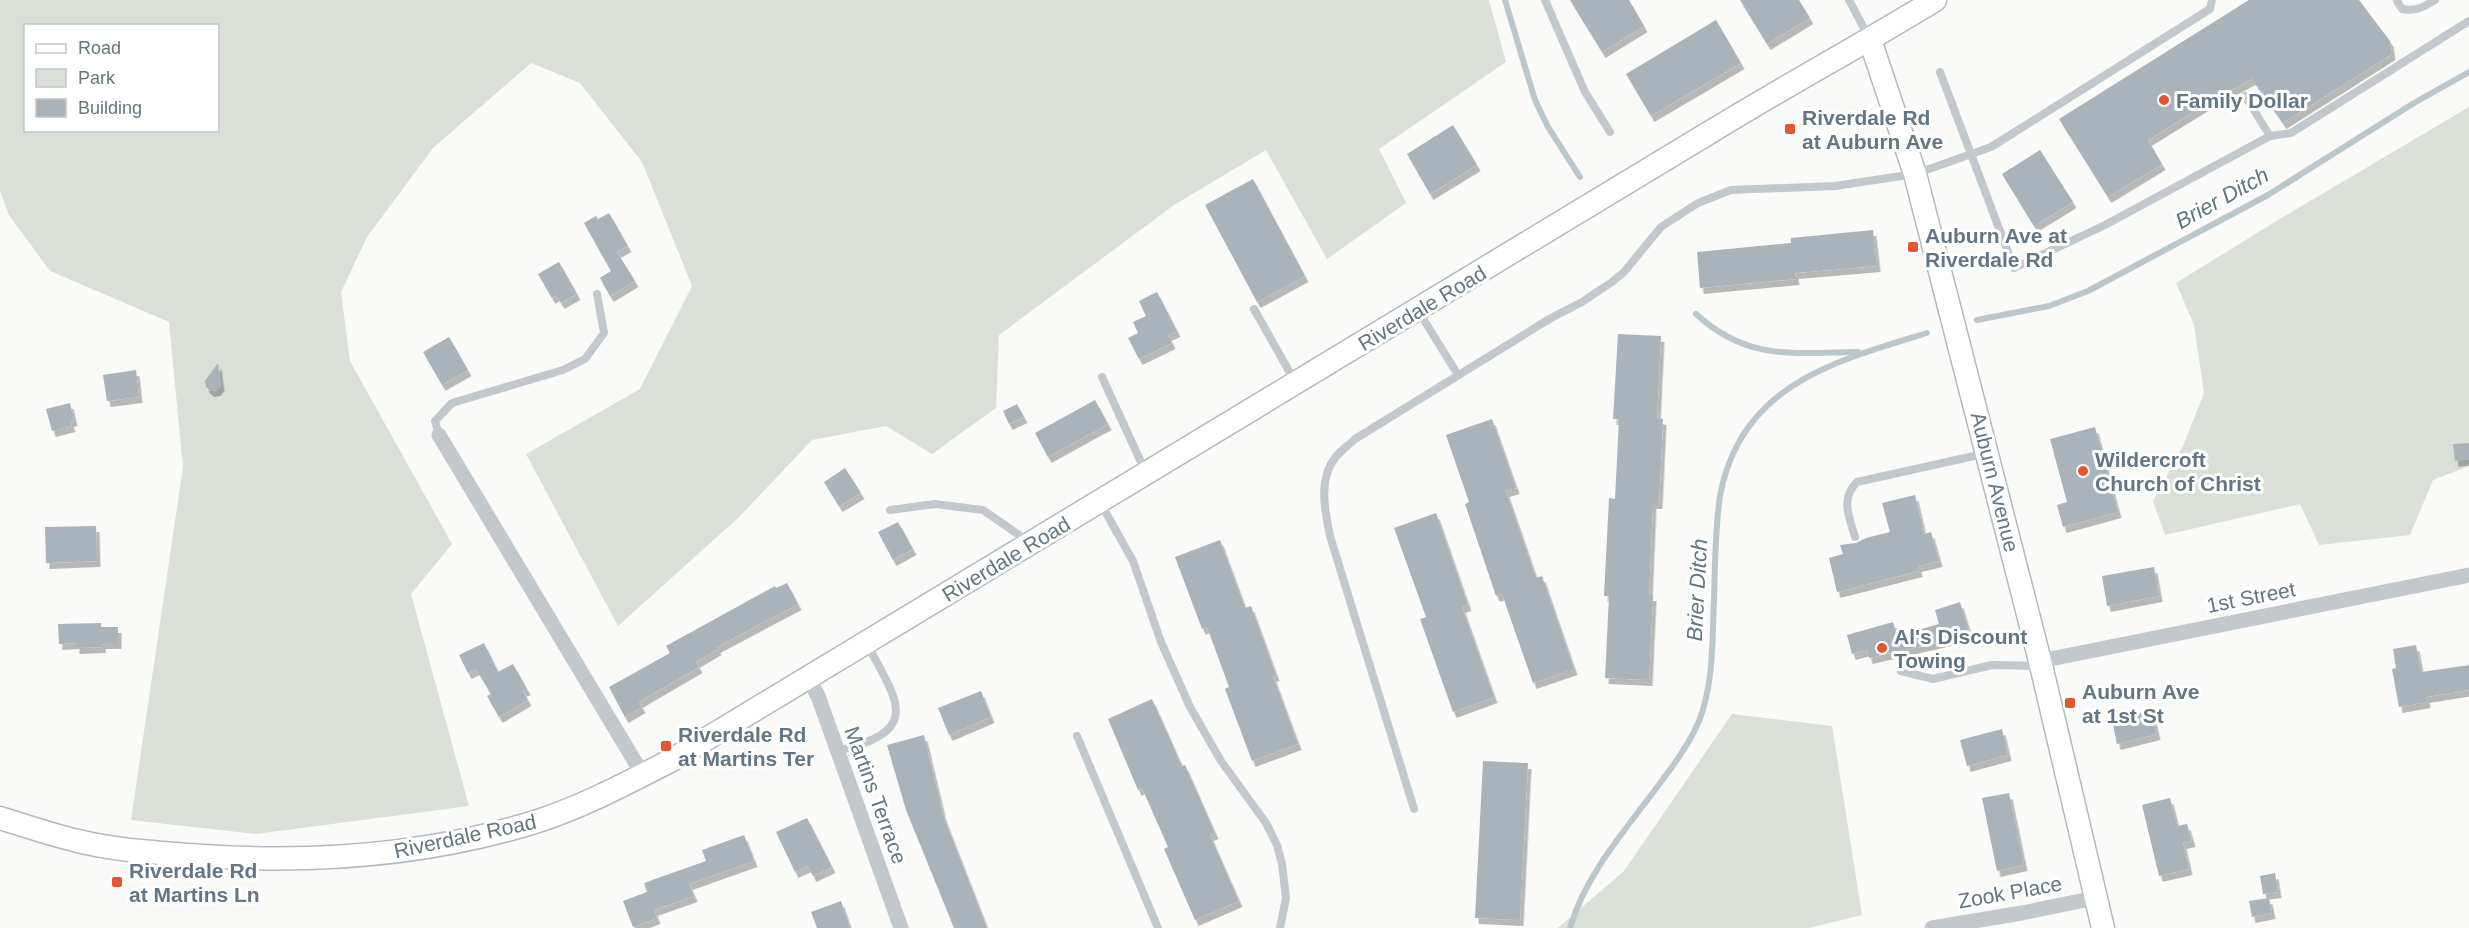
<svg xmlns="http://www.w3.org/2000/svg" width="2469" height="928" font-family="Arial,sans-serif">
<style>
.green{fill:#dadfd7;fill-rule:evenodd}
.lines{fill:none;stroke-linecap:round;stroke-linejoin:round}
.stream{stroke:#bbc7cb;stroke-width:6}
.building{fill:#aab3b9;filter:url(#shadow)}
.secondary-casing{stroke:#b3babf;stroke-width:25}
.lane{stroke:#c3c8cc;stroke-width:8}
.street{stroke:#c3c8cc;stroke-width:15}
.secondary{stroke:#fff;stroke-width:22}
.poi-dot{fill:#e4572e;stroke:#fff;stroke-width:2}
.labels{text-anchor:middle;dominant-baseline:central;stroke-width:6;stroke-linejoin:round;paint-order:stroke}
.poi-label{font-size:21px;font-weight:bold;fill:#657683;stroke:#fff;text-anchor:start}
.street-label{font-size:21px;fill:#657683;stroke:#fff}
.water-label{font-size:22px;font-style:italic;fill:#60757c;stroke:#fff}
</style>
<defs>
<filter id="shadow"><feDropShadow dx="3.5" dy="6" stdDeviation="0" flood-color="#0004"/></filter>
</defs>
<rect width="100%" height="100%" fill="#fafaf8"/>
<path class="green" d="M0 0H1489L1506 62 1379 149 1406 203 1327 259 1266 150 1174 205 999 335 996 408 932 454 886 426 812 440 738 518 618 626 526 454 640 389 692 286 642 162 580 83 531 63 433 148 367 237 341 292 350 361 452 544 411 594 469 806 256 834 131 820 183 467 169 322 50 271 9 215 0 191ZM26 26H218V130H26Z
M2469 107V466L2433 480 2410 535 2319 545 2300 504 2165 535 2153 501 2183 446 2204 393 2194 325 2176 283 2283 217Z
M1732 714 1832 726 1862 915 1809 928H1558L1624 871Z"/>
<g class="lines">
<path class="stream" d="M1505 0 1535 100 1548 127 1580 177
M1696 314C1747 361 1793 353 1858 352
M1977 320 2049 306 2088 291 2268 195 2414 103 2469 72
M1570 928C1586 872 1630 825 1663 779 1677 761 1690 742 1699 721 1714 683 1712 641 1714 600 1715 566 1715 530 1720 496 1740 385 1835 361 1927 333"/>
</g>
<path class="building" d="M1570 0H1629L1644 26 1602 52Z
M1740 0H1799L1810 18 1767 44Z
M2249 0H2359L2390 41 2392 54 2283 123 2252 79 2213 100 2148 140 2162 164 2108 197 2059 119Z
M1716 20 1741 63 1651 116 1626 74Z
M1453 125 1477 165 1430 194 1407 154Z
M2040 150 2073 202 2034 226 2002 174Z
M1253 179 1305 276 1257 302 1205 205Z
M609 213 628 246 617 252 635 281 610 296 600 278 611 271 584 223 596 216 598 219Z
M1873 230 1877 266 1795 273 1796 279 1700 288 1697 252 1791 243V238Z
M559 262 577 294 561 303 556 295 552 298 538 274Z
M1157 292 1177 331 1168 335 1172 343 1139 359 1128 338 1138 333 1133 322 1146 316 1139 301Z
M1618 334 1661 336 1657 418 1663 419 1659 503H1653L1649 595H1653L1649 680 1605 678 1609 596H1604L1609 498 1615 499 1619 419H1613Z
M449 337 468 370 442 385 423 352Z
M218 363 221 385 217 390 211 391 206 387 205 381Z
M136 370 139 397 107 401 103 375Z
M1095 400 1108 424 1048 457 1035 433Z
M70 403 74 420 70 421 72 426 52 431 46 409Z
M1017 404 1024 417 1009 424 1003 411Z
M1492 419 1516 488 1506 491 1536 578 1542 576 1574 669 1533 683 1502 594 1496 596 1465 504 1469 502 1446 435Z
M2095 427 2118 512 2063 527 2057 505 2067 502 2050 439Z
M2469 443V459L2455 461 2453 444Z
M845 468 861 493 839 506 824 482Z
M1915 495 1924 534 1931 532 1939 561 1918 566 1919 571 1837 592 1829 558 1843 554 1840 545 1856 543 1866 538 1890 532 1882 503Z
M1436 513 1468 605 1462 607 1494 697 1453 712 1420 619 1426 617 1394 528Z
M898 522 913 549 893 560 878 532Z
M96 526 97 561 46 563 45 527Z
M1220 540 1245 608 1251 606 1276 675 1273 676 1298 744 1252 761 1225 689 1229 687 1207 627 1202 629 1175 557Z
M2154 567 2159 596 2107 606 2102 576Z
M787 583 798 604 717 647 718 649 696 662 699 667 639 702 642 707 625 717 609 687 670 653 666 646 775 586 776 588Z
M1960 602 1970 635 1869 658 1867 650 1852 654 1847 635 1893 622 1897 636 1939 624 1935 610Z
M101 623V627H118V643H102V647L76 648V643L59 644 58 624Z
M484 643 498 672 513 664 527 689 523 691 528 700 499 717 487 696 491 694 476 669 468 673 459 655Z
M2416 645 2421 672 2469 665V690L2426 697 2427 702 2399 707 2392 669 2396 668 2393 649Z
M981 691 991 717 949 735 938 708Z
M1152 699 1182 766 1185 765 1215 833 1210 835 1239 901 1195 920 1164 849 1168 847 1142 788 1138 790 1108 719Z
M2144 712V714L2152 712 2157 734 2117 744 2112 720Z
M2002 729 2008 755 1967 766 1960 740Z
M924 735 943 815 987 928H954L906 810 887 745Z
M1483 761 1528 763 1520 920 1475 918Z
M2009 793 2024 865 1997 871 1982 798Z
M2170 798 2177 826 2187 824 2192 841 2183 843 2189 869 2159 876 2142 805Z
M807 818 832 867 813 876 808 866 795 872 776 832Z
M744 835 754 861 689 884 694 896 654 910 657 918 633 927 623 901 647 892 644 883 706 861 702 850Z
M2275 873 2278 892 2263 894 2260 876Z
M2269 898 2272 913 2252 917 2249 901Z
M841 901 850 928H817L811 912Z"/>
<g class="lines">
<g class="secondary-casing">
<path id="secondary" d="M1870 40 1915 174 2040 661 2103 928
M0 818C26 826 52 835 78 841 114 850 150 852 187 855 305 864 424 857 538 821 584 806 627 783 670 761 1020 551 1369 340 1717 128 1789 84 1863 44 1935 0"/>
</g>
<path class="lane" d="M1545 0 1585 92 1610 132
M1849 0 1868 36
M2397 1 2402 9C2415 12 2424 7 2435 0
M1940 72 2014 268 2105 225 2270 136 2245 96
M2270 136 2291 133 2469 21
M1254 309 1294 380
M1419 312 1458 375
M1102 377 1146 473
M439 435 435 421 452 403 563 370 585 359 604 333 597 294
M1101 504 1133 561 1161 642 1190 707 1221 761 1266 823 1277 845 1282 864 1286 898 1280 928
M890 510 935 504 983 510 1019 535 1028 544
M1855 537C1849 516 1840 499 1857 482L1983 454
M1901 671 1933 679 1992 665 2040 666
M1077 736 1158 928
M837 751C922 731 899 704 867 644
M1414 809 1330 536C1325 512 1318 479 1335 458 1340 451 1349 445 1355 439L1551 318 1582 302 1612 282 1624 272 1661 227 1698 203 1731 190 1835 186 1915 174 1991 147 2210 9 2212 0"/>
<path class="street" d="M439 435 643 775
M2040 661 2469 575
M808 678 818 696 901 928
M1932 928 2022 913 2095 898"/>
<use href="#secondary" class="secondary"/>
</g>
<g class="poi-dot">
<circle cx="2164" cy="100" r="6"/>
<rect x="1784" y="123" width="12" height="12" rx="3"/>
<rect x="1907" y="241" width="12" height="12" rx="3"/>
<circle cx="2083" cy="471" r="6"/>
<circle cx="1882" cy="648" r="6"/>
<rect x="2064" y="697" width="12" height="12" rx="3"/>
<rect x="660" y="740" width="12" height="12" rx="3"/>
<rect x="111" y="876" width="12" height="12" rx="3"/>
</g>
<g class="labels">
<g class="poi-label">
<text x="2176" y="100">Family Dollar</text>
<text x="1802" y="117">Riverdale Rd<tspan x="1802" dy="24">at Auburn Ave</tspan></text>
<text x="1925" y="235">Auburn Ave at<tspan x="1925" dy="24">Riverdale Rd</tspan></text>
<text x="2095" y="459">Wildercroft<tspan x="2095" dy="24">Church of Christ</tspan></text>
<text x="1894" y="636">Al's Discount<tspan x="1894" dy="24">Towing</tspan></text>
<text x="2082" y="691">Auburn Ave<tspan x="2082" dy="24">at 1st St</tspan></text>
<text x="678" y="734">Riverdale Rd<tspan x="678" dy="24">at Martins Ter</tspan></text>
<text x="129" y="870">Riverdale Rd<tspan x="129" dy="24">at Martins Ln</tspan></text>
</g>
<g class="street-label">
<text transform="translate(1422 308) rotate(-31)">Riverdale Road</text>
<text transform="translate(1995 482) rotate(76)">Auburn Avenue</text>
<text transform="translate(1006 559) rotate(-31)">Riverdale Road</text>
<text transform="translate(2251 597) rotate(-11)">1st Street</text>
<text transform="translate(876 795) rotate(70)">Martins Terrace</text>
<text transform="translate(465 836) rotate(-12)">Riverdale Road</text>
<text transform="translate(2010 892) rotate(-10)">Zook Place</text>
</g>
<g class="water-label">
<text transform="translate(2222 198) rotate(-29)">Brier Ditch</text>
<text transform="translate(1697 590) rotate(-87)">Brier Ditch</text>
</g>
</g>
<rect x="24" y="24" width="195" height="108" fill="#ffffff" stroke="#c1c8cd" stroke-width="1.5"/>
<rect x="36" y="44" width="30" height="9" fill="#ffffff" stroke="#c1c8cd" stroke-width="1.5"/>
<text x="78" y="54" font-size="18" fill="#657683">Road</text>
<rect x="36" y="69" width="30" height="18" fill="#dadfd7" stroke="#c1c8cd" stroke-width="1.5"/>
<text x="78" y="84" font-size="18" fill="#657683">Park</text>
<rect x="36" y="99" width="30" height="18" fill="#aab3b9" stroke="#c1c8cd" stroke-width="1.5"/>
<text x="78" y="114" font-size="18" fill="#657683">Building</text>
</svg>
